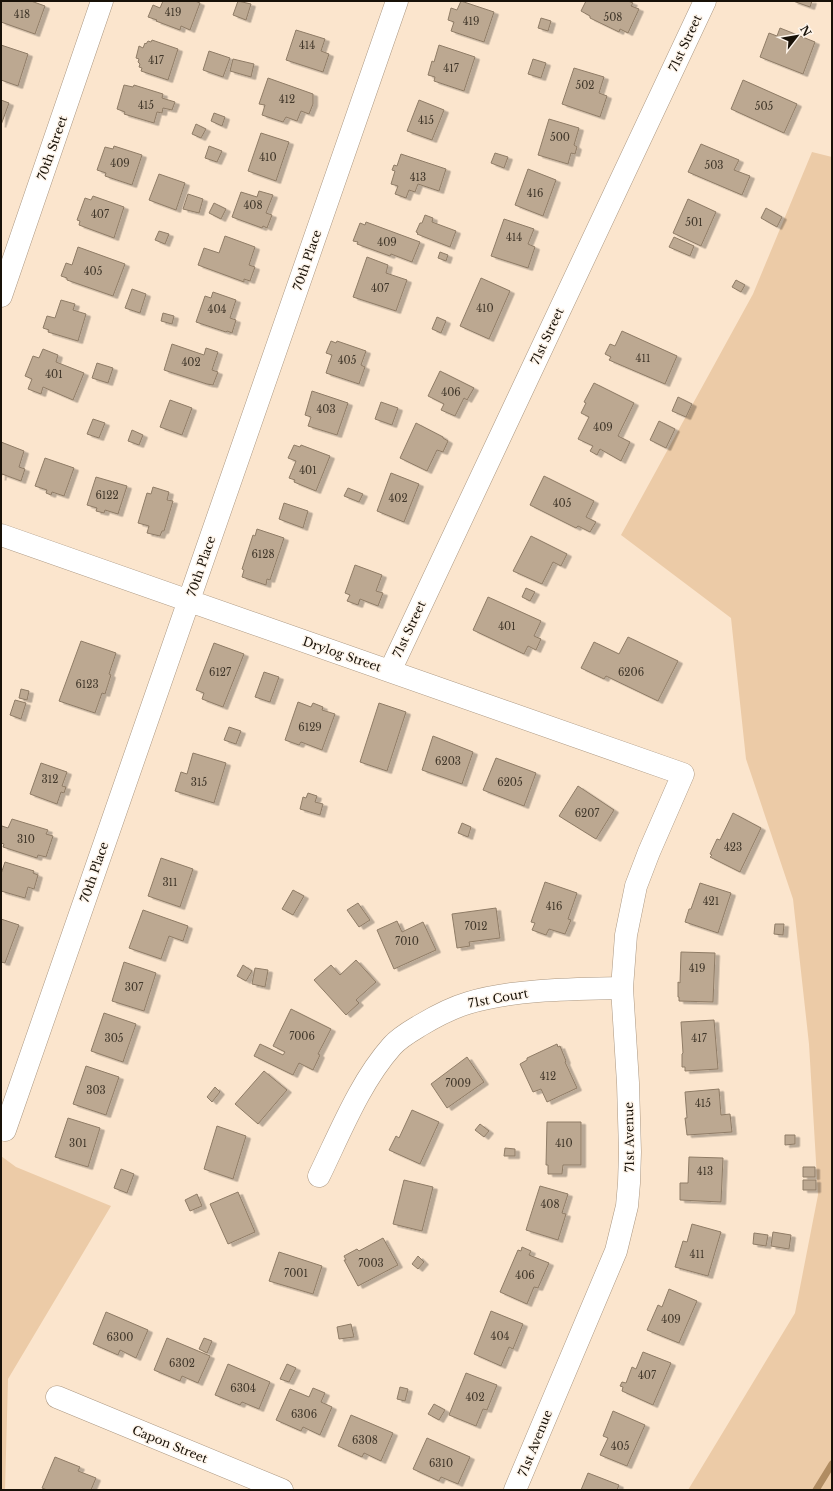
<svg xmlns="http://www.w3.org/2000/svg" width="833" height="1491" font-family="'Libre Baskerville',serif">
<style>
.green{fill:#eccba7}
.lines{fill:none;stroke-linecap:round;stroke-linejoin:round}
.stream{stroke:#b08c62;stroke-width:7}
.building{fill:#bca891;stroke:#8f7c66;filter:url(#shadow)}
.minor-casing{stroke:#ab9781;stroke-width:23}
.minor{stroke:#fff;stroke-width:22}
.labels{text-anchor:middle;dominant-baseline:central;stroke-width:3;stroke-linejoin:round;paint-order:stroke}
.number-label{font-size:10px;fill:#41372a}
.street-label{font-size:12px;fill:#181108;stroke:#fef5eb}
</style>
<defs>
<filter id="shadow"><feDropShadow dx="4.5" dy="2.5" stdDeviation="0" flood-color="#0004"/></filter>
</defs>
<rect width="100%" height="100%" fill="#fbe5cd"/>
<path class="green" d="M812 152 832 157V1490H688L795 1313 818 1195 809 1044 793 899 746 759 731 618 621 535 753 294Z
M1 1156 16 1167 111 1206 8 1379 5 1490H1Z"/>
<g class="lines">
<path class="stream" d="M816 1490 832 1464"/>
</g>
<path class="building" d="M1 1H31L45 6 35 34 1 22Z
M163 1H195L200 3 190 30 181 26 180 30 156 21 157 20 148 17 153 5 160 8Z
M238 1 251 4 246 20 233 15Z
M461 1 494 12 484 42 451 31 454 22 448 20 451 8 457 10Z
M586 1H628L633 3 631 6 639 9 628 33 620 29 619 32 590 18V16L581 11Z
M793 1H812L810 7Z
M541 18 551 21 548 31 538 28Z
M780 28 815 42 803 74 760 57 769 33 777 36Z
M296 30 325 39 321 51 329 54 323 72 286 60Z
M152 40 178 49 168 80 141 71 142 68 139 67 140 64 138 62 139 59 136 58 139 46 143 48 145 43 146 44 148 41 151 42Z
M1 45 28 54 18 86 1 80Z
M439 45 475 57 464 91 434 81 435 77 428 75 432 61 434 62Z
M209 51 230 58 223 77 203 70Z
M233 59 254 64 251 77 230 71Z
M533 59 546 63 541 78 528 74Z
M574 68 604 77 599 93 607 96 600 117 562 104Z
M268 78 313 94V104L309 114 301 111 297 121 286 117 283 122 262 115 265 105 259 104Z
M743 80 797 104 784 133 731 109Z
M124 85 133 87 134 85 163 94 162 98 175 102 172 110 163 108 162 113 157 112 154 123 124 114 125 112 117 109Z
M1 100 9 103 1 125Z
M419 100 444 110 432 140 407 131Z
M214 113 225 117 222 126 211 121Z
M549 119 579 128 574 145 577 147 575 154 571 153 568 164 538 155Z
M196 124 206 129 201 138 192 134Z
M261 133 289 142 276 181 248 171Z
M701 144 739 160 734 170 750 176 742 195 688 172Z
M114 146 142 155 132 185 105 176 106 173 97 170 105 147 113 149Z
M209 146 222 151 217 162 205 158Z
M495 153 508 157 504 168 491 163Z
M401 154 446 169 439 191 418 184 415 192 409 190 406 198 395 194 398 186 391 184 395 171 392 170 394 165 397 166Z
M528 169 556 180 543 216 515 205Z
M159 174 185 183 176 210 149 200Z
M259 191 273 195 266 213 272 215 267 228 263 226 262 228 232 217 241 192 257 197Z
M188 194 203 199 199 213 183 209Z
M93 196 124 207 114 238 79 225 80 221 77 220 85 198 91 200Z
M688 199 716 212 701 246 673 233Z
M214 203 226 209 221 219 209 213Z
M766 208 782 217 777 227 761 218Z
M425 215 433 218 432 222 456 231 450 247 417 234 418 233 416 232 420 223H422Z
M504 219 534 229 528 244 535 247 528 268 491 256Z
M366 222 420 242 412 262 391 254 390 256 357 244 358 242 353 241 360 223 365 225Z
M159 231 169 234 165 244 155 240Z
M225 236 255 247 249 265 255 267 250 281 244 279V282L198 265 204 248 219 253Z
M674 237 694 246 690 256 669 247Z
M78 247 125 264 113 296 67 280V278L61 276 66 263 72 265Z
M440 252 448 255 446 261 438 258Z
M367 257 388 265 386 273 407 280 396 311 353 297Z
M481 278 510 291 489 339 460 326Z
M736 280 745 285 741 292 732 287Z
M132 289 146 294 140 313 125 308Z
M213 292 236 300 230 318 236 320 232 333 227 331 226 332 196 322 205 296 211 298Z
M61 300 75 304 73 310 86 314 78 341 48 332 49 330 43 328 47 316 55 318Z
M163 313 174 316 172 324 161 321Z
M437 317 446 321 441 333 432 329Z
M622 331 677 356 665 384 609 360 611 357 605 354 610 344 615 346Z
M331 341 336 343 337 341 366 351 361 365 365 367 359 384 326 373 332 355 326 353Z
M172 344 204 355 206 348 218 352 212 370 218 372 213 385 207 384 164 370Z
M43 349 58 355 56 362 84 373 73 400 43 387 41 394 28 389 32 379 25 376 33 356 39 358Z
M97 363 113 368 108 383 92 378Z
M440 371 474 388 467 400 464 398 455 416 441 410 444 404 428 396Z
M594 383 634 403 618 436 630 442 621 461 600 449 597 455 590 451 593 446 578 439 589 417 581 413 586 403 584 402Z
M312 391 348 403 337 435 308 426 311 417 305 415Z
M678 397 692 404 686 417 672 411Z
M170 400 192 408 182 435 160 427Z
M381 402 398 408 392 425 375 419Z
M93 419 105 423 99 438 87 434Z
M659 421 675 429 666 448 650 440Z
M416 423 443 437V438L448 441 443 452 437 450 427 471 400 458Z
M132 430 143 435 139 445 128 441Z
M1 442 24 451 19 467 25 469 21 481 2 474 1 478Z
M294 445 300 447 301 445 330 456 316 491 294 482 295 480 289 478 296 461 288 458Z
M45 458 74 468 64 496 52 492 51 495 46 493 47 490 35 486Z
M391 473 419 484 404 522 377 511Z
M544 476 594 501 586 517 596 522 590 532 578 526 576 528 530 505Z
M96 477 127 486 118 514 105 510 104 513 96 511 97 508 87 505Z
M153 487 169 492 167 500 173 501 164 531H162L160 536 147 533 149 526 138 523 147 493 151 494Z
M348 488 363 494 359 502 344 496Z
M284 503 308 511 303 528 279 519Z
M257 529 284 538 270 580 267 579 266 585 242 577 244 570 242 569 253 535 255 536Z
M531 536 567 554 561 566 553 562 542 584 513 571Z
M355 565 382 575 376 591 383 593 378 606 360 599 358 605 347 601 350 595 345 593Z
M526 588 535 592 530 601 522 597Z
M488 597 541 621 534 636 541 639 536 650 528 646 524 654 473 630Z
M628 637 678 661 658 701 606 676 604 679 581 668 594 642 619 654Z
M81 641 116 653 109 674 111 675 105 694 102 693 95 713 59 701Z
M214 643 244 654 223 707 202 699 204 693 196 690Z
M264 672 279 677 270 702 255 697Z
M21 689 29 691 27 700 19 698Z
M15 700 26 703 21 719 10 715Z
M298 702 311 707 313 703 323 707 322 710 335 714 322 750 301 742 299 745 285 740Z
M379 703 406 712 387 771 360 762Z
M229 727 241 731 236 744 224 740Z
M433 736 473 752 462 784 422 770Z
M193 753 226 763 214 803 175 791 181 772 187 774Z
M496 758 536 773 524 806 483 790Z
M41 763 67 772 62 786 66 787 64 793 61 792 57 804 30 794Z
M578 786 614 810 596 839 559 816Z
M308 793 317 796 315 802 323 804 320 815 300 809 303 797 306 798Z
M733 813 761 828 740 872 710 857 712 855 710 854 717 839 720 840Z
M12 819 48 830 46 834 53 836 46 857 38 855 37 858 3 847 4 844 1 843V829L2 826 8 828Z
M462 823 471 827 468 837 458 833Z
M161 858 193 869 180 907 148 896Z
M5 862 34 871 33 873 38 875 34 889 28 887 25 898 1 891V874Z
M545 882 577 893 568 919 571 920 565 934 549 929 546 935 532 930 535 923 531 922Z
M700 883 731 893 718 933 685 922 689 909H691Z
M293 890 304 896 293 915 282 909Z
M358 903 370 920 359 927 347 910Z
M496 908 500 938 469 942 470 946 457 948 452 914Z
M143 910 188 926 183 941 169 936 161 959 129 948Z
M1 919 19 925 5 963 1 962Z
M397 921 402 932 423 922 436 950 394 969 377 930Z
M775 924H784L783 935 774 934Z
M681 952 715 953 713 1002 679 1001V997H678V982L680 983Z
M356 960 376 982 356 1000 359 1003 346 1015 314 980 331 965 340 975Z
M124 962 156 973 144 1011 112 1001Z
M243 965 252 971 246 981 237 976Z
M255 968 268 970 265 987 252 984Z
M291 1009 331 1029 318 1054 320 1055 313 1070 299 1063 293 1075 254 1056 260 1044 283 1055 285 1052 273 1046Z
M104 1013 136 1024 123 1062 91 1051Z
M714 1020 718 1069 685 1071V1067H682V1054L683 1053 681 1022Z
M557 1044 558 1047 560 1046 566 1061 565 1062 577 1088 547 1102 541 1089 533 1092 520 1064 527 1060V1058Z
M467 1057 484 1082 447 1108 431 1084Z
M86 1066 119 1077 106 1115 73 1104Z
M264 1071 287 1090 258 1124 235 1104Z
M215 1087 220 1092 212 1102 207 1097Z
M719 1089 721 1115 730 1114 732 1132 687 1135 685 1118H687L685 1092Z
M412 1110 439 1122 420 1164 389 1150 396 1136 399 1138Z
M68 1118 100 1128 88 1167 55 1157Z
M547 1122H581V1165H563L562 1174H548V1165H546Z
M480 1124 489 1131 484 1137 475 1130Z
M217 1126 246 1136 233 1179 204 1169Z
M785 1135H795V1144L785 1145Z
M505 1148 515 1149V1156H504Z
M689 1157 723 1158 721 1202 680 1200V1183H688Z
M803 1167H815V1177H803Z
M121 1169 134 1174 127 1193 114 1188Z
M404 1180 433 1187 422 1231 393 1224Z
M803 1180H816V1190H803Z
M540 1186 568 1194 562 1213 566 1214 558 1240 526 1230Z
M238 1192 255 1232 228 1244 210 1204Z
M197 1194 202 1206 190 1211 185 1200Z
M692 1224 721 1232 708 1276 675 1267 683 1241 687 1242Z
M773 1232 791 1235 789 1249 771 1246Z
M754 1233 768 1235 766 1246 753 1244Z
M383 1238 398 1265 358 1286 344 1260H346L344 1256 357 1249 359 1251Z
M522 1247 531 1251 529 1255 549 1263 538 1288 534 1287 527 1304 500 1292 518 1250 521 1251Z
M279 1252 322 1266 313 1294 269 1281Z
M418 1256 424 1262 418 1269 412 1264Z
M669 1289 697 1301 679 1343 647 1330 658 1305 662 1307Z
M491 1311 523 1324 513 1349 509 1347 501 1366 474 1354Z
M106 1312 148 1330 136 1358 120 1350 118 1355 93 1344Z
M351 1324 354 1337 339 1339 337 1327Z
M167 1338 210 1356 198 1383 182 1376 180 1381 154 1370Z
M204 1338 212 1341 207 1353 199 1349Z
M643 1352 671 1363 653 1405 622 1391 623 1387 620 1386 622 1382 626 1383 632 1367 636 1369Z
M228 1364 270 1382 259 1409 242 1402 240 1405 215 1395Z
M287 1364 296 1368 289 1382 280 1379Z
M466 1373 497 1385 487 1410 483 1409 476 1426 449 1415Z
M400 1387 408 1389 405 1401 397 1399Z
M313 1388 325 1393 321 1402 332 1407 320 1435 303 1427 301 1431 276 1420 290 1389 309 1397Z
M434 1404 445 1410 439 1420 428 1414Z
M613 1411 645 1425 627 1466 600 1455 608 1438 603 1436Z
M351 1415 393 1433 381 1461 364 1453 362 1457 338 1446Z
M427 1438 470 1457 458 1484 441 1477 439 1481 413 1469Z
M55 1457 80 1467 78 1471 96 1478 91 1490H47L42 1488Z
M588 1473 619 1485 617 1490H581Z"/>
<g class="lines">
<g class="minor-casing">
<path id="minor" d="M1 296 102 1
M1 535 683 774 649 852 636 886 626 935 622 988 628 1083 630 1152 629 1183 627 1206 616 1251 515 1490
M390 671 705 1
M5 1130 397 1
M319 1176C340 1133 360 1082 392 1046 400 1037 411 1031 421 1025 436 1016 451 1008 468 1003 514 989 574 989 622 988
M57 1397 282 1490"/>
</g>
<use href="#minor" class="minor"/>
</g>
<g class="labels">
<g class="number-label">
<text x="173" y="12">419</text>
<text x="22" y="14">418</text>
<text x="613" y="17">508</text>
<text x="471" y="21">419</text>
<text x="307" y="45">414</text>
<text x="156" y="60">417</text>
<text x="451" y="68">417</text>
<text x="585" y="85">502</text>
<text x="287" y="99">412</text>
<text x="146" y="105">415</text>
<text x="764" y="106">505</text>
<text x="426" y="120">415</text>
<text x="560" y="137">500</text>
<text x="268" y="157">410</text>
<text x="120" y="163">409</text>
<text x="714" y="165">503</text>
<text x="418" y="177">413</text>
<text x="535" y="193">416</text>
<text x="253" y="205">408</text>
<text x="100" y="214">407</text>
<text x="694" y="222">501</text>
<text x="514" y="237">414</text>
<text x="387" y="242">409</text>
<text x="93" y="271">405</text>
<text x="380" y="288">407</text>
<text x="485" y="308">410</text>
<text x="217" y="309">404</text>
<text x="643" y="358">411</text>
<text x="347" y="360">405</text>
<text x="191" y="362">402</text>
<text x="54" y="374">401</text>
<text x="451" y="392">406</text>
<text x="326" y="409">403</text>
<text x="603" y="427">409</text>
<text x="308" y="470">401</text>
<text x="107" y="495">6122</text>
<text x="398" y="498">402</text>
<text x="562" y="503">405</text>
<text x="263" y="554">6128</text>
<text x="507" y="626">401</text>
<text x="220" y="672">6127</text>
<text x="631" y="672">6206</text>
<text x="87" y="684">6123</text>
<text x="310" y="727">6129</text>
<text x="448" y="761">6203</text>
<text x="50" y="779">312</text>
<text x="199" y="782">315</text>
<text x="510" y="782">6205</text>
<text x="587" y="813">6207</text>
<text x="26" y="839">310</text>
<text x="733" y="847">423</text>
<text x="170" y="882">311</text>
<text x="711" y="901">421</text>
<text x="554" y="906">416</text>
<text x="476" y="926">7012</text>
<text x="407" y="941">7010</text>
<text x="697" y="968">419</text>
<text x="134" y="987">307</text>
<text x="302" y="1036">7006</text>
<text x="114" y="1038">305</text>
<text x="699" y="1038">417</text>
<text x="548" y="1076">412</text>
<text x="458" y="1083">7009</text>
<text x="96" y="1090">303</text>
<text x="703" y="1103">415</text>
<text x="78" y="1143">301</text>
<text x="564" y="1143">410</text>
<text x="705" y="1171">413</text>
<text x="550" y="1204">408</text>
<text x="697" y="1254">411</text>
<text x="371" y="1263">7003</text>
<text x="296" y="1273">7001</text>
<text x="525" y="1275">406</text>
<text x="671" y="1319">409</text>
<text x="500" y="1336">404</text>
<text x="120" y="1337">6300</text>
<text x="182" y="1363">6302</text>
<text x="647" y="1375">407</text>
<text x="243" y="1388">6304</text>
<text x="475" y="1397">402</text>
<text x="304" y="1414">6306</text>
<text x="365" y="1440">6308</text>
<text x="620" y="1446">405</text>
<text x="441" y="1463">6310</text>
</g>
<g class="street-label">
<text transform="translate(685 43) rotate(-65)">71st Street</text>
<text transform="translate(52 148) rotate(-71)">70th Street</text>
<text transform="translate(307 260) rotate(-71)">70th Place</text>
<text transform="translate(547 336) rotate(-65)">71st Street</text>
<text transform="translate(201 566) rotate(-71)">70th Place</text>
<text transform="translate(409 629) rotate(-65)">71st Street</text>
<text transform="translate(342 654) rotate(19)">Drylog Street</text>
<text transform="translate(94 872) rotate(-71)">70th Place</text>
<text transform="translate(498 998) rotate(-10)">71st Court</text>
<text transform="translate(629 1137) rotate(-91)">71st Avenue</text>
<text transform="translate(535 1443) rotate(-68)">71st Avenue</text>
<text transform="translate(170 1444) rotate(22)">Capon Street</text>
</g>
</g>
<rect width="833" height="1491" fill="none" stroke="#181108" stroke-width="4"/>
<g transform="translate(797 36) rotate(59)" stroke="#fef5eb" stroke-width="3" paint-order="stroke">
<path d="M0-3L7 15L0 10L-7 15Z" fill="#181108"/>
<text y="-6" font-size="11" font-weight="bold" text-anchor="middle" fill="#181108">N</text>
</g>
</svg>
